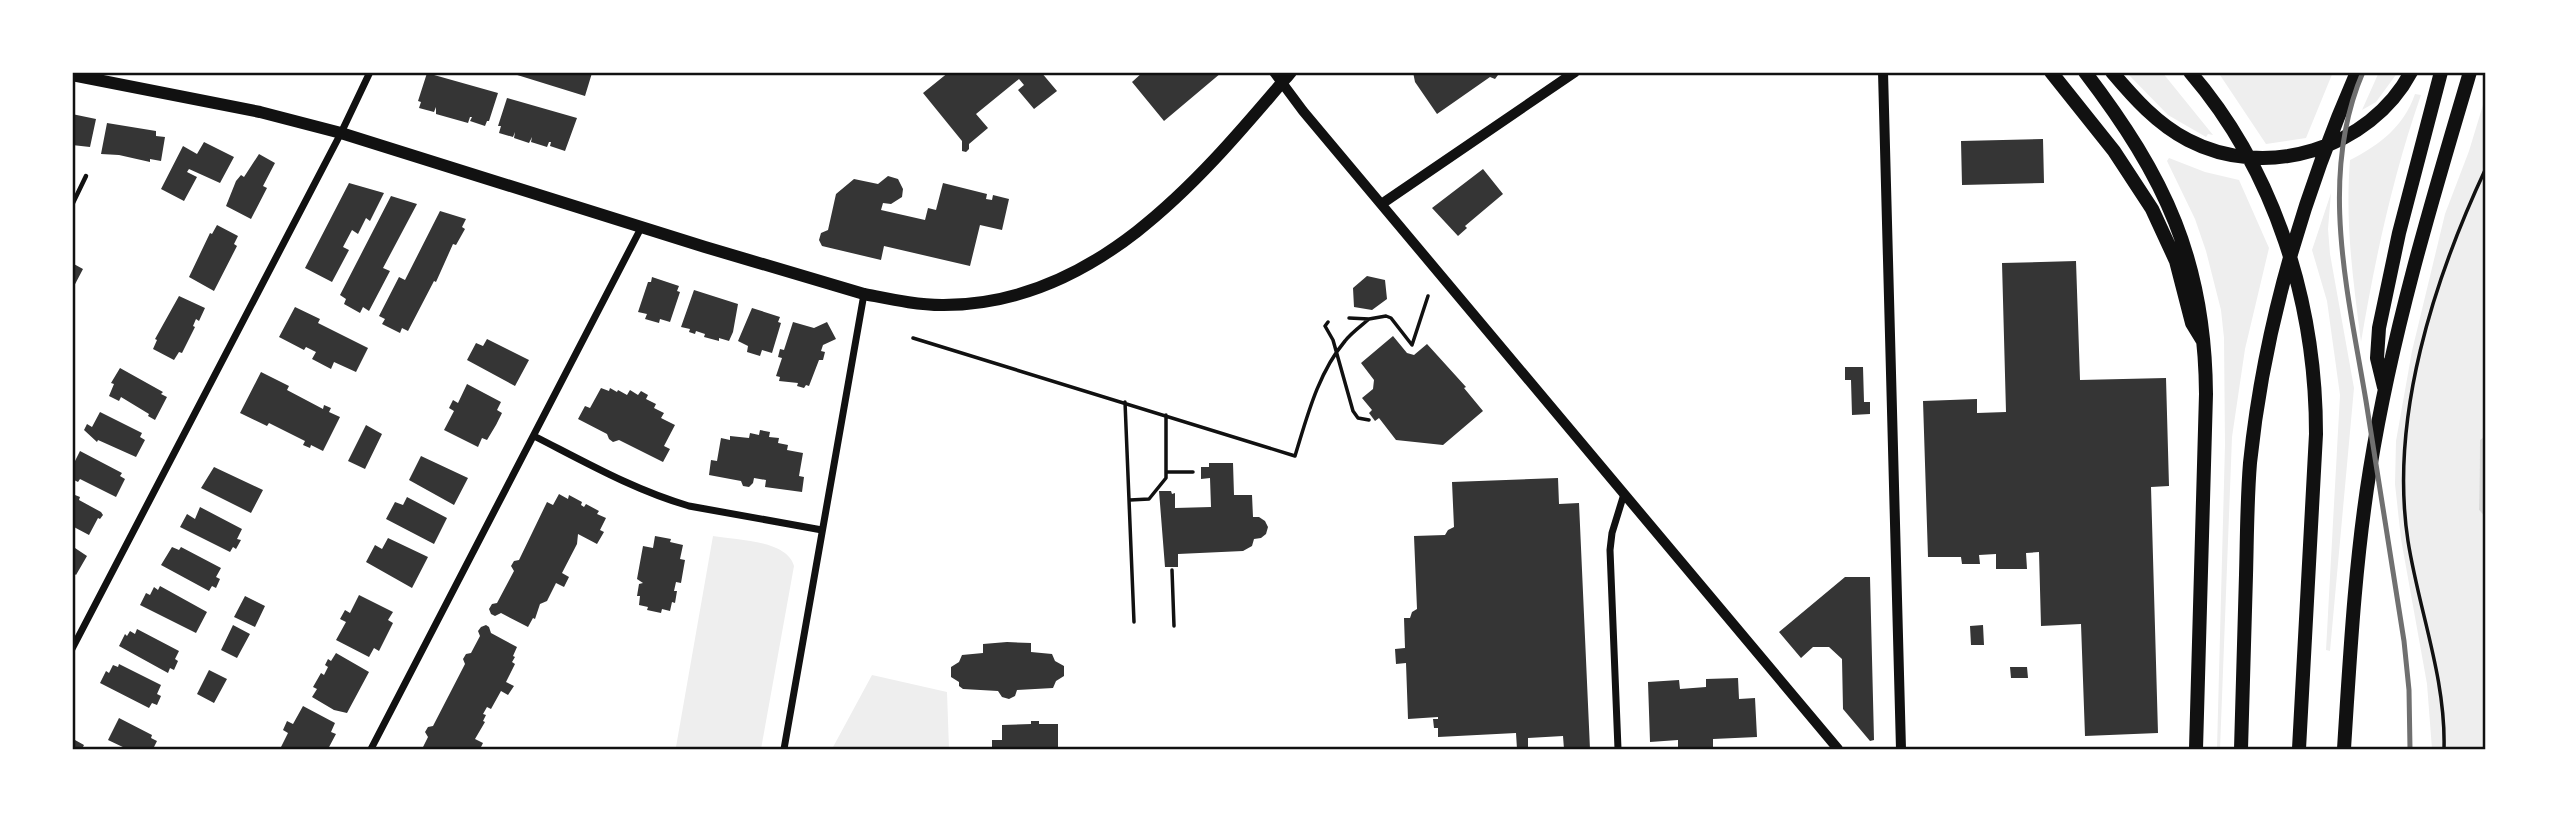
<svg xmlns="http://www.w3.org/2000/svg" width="2558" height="821" font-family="'DejaVu Sans',sans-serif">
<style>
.green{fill:#eee}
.water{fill:#d9d9d9}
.building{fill:#353535}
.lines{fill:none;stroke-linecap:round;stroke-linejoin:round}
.path{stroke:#111;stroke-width:3.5}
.service{stroke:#111;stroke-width:4.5}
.minor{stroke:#111;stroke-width:7}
.tertiary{stroke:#111;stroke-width:10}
.primary{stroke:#111;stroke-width:12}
.motorway{stroke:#111;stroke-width:14}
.rail{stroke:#707070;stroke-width:5}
.neatline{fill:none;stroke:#111;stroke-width:2.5}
</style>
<rect width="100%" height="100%" fill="#fff"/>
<path class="green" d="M2126 72H2162L2213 135 2208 134 2206 137 2168 115Z
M2218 72H2333L2306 138 2266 144Z
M2379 72H2398L2376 102 2362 110Z
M2415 94 2421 95C2393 175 2375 259 2361 342 2353 279 2345 224 2350 160 2380 145 2404 126 2415 94Z
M2486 95V435L2480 440 2479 510 2486 518V749H2432L2427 684 2401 539 2395 484 2396 441 2412 351 2445 214 2469 151Z
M2169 158 2205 172 2239 180 2269 248 2245 349 2232 437 2220 749H2217L2225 445 2224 338 2221 310 2206 251 2195 219 2167 161Z
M2331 193 2328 229 2330 254 2354 388 2330 651 2326 650 2340 395 2327 301 2312 250Z
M713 536C736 540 787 540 794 566L761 749H677L676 747Z
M872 675 947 692 949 749H832Z"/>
<path class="water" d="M2486 435V518L2479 510 2480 440Z"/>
<path class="building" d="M515 72H588L592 73 585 96 514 74Z
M949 72H1041L1057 91 1034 109 1018 90 1024 85 1019 79 976 114 988 128 969 144V149L966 152 962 151V141L923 93Z
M1143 72H1220L1221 73 1164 121 1132 82Z
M1413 72H1497L1498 75 1495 79 1490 77 1437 114 1415 82Z
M427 73 498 93 489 121H487L485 126 470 121 472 117H470L468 123 436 114V107L434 112 419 108 421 102 418 101Z
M507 98 577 118 565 151 550 146 551 142H549L547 147 531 142 532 137 529 143 514 138 515 132 513 137 499 133 501 126H498Z
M72 114 96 119 90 147 72 145Z
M107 123 156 131V136L165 137 161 161 150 159V162L119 155 101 154Z
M2043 139 2044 183 1962 185 1961 141Z
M204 142 234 157 220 183 189 169 187 172 197 177 184 201 161 189 183 146 197 154Z
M259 154 275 163 263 186 267 188 251 219 226 206 236 181 241 175 244 177Z
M1483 169 1503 194 1465 226 1467 228 1458 236 1432 208Z
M888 176 898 179 903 189 902 197 891 204 883 203 881 210 925 220 928 208 936 210 943 183 987 194 986 199 992 200 993 195 1009 199 1002 230 980 225 970 266 884 246 881 260 822 246 819 240 821 233 828 230 836 194 854 179 878 184Z
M349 183 384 193 370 221 366 218 358 234 352 230 343 247 349 250 332 282 305 268Z
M391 196 417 204 383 268 390 271 369 311 363 307 360 313 344 304 346 299 340 295Z
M440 211 466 219 462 227 465 229 456 245 453 244 436 282 434 281 408 331 402 328 400 333 382 324 385 319 379 316 399 277 405 280Z
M217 225 238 236 234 244 237 246 214 291 189 277 210 233 212 234Z
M2076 261 2080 380 2166 378 2169 486 2151 487 2158 733 2085 736 2081 624 2041 626 2039 552 2026 553 2027 569H1996V554L1979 555 1980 564H1962L1961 557H1928L1923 401 1977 399V413L2006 412 2002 263Z
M72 263 83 269 72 290Z
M1367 276 1385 280 1387 299 1372 310 1354 307 1353 288Z
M652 277 679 286 677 291 680 292 670 322 660 319 659 323 645 319 647 314 638 312 648 282H651Z
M694 290 738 304 733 332 729 341 719 338V341L704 337 705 334 696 331 695 334 689 332 690 329 681 327Z
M179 296 205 308 199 321 196 319 193 326 195 327 182 353 179 352 174 360 153 349 157 340 155 339Z
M295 307 320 319 318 323 368 348 356 372 334 362 331 369 312 359 316 352 306 347 304 350 279 337Z
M752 308 780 317 778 322 781 323 772 353 762 350 760 356 747 352 748 346 738 341Z
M793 322 814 328 827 322 836 339 823 345 821 351 825 352 823 360H819L809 386 806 385 804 388 797 386 798 383 779 381 780 377 776 376 782 358 778 357 780 349 784 350Z
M1393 336 1407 353 1414 355 1427 344 1466 387 1464 388 1483 411 1443 445 1396 440 1379 418 1375 421 1369 413 1372 410 1362 398 1373 389 1374 380 1361 363Z
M487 339 529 360 515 386 467 360 476 343 483 346Z
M1845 367H1863L1864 402H1870V414L1852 415 1851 380H1845Z
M120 368 163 392 161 394 167 397 155 420 148 416 149 414 121 397 119 401 109 396 114 384 111 383Z
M261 372 289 386 287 390 323 409 324 405 331 408 329 412 340 417 323 451 311 445 310 448 303 445 305 441 269 423 267 426 240 413Z
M467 384 501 402 497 410 502 413 496 425 487 440 482 438 478 447 444 430 454 411 449 408 453 400 458 403Z
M601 388 609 391 610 388 617 392 618 390 627 395 630 390 638 395 641 391 648 395 646 399 656 404 654 408 664 413 661 418 675 425 664 446 670 449 663 462 619 440 613 442 609 439 607 434 578 419 585 406 590 408Z
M100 412 142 433 140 437 145 440 136 457 98 440 97 442 84 430 87 424 92 427Z
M366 425 382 434 365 469 348 461Z
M760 430 770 432 769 437 779 438 778 443 788 445 787 450 803 453 799 476 804 477 802 492 765 487 766 480 754 478 753 483 749 487 743 486 741 481 709 475 711 460 717 461 721 438 730 440V436L749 438 750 433 759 435Z
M80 451 122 473 120 476 125 479 116 497 80 479 78 482 72 479V467Z
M421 456 468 478 454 505 409 480Z
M1209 463H1233L1234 495H1252L1253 517H1259L1265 521 1268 527 1266 534 1261 538 1254 539 1252 546 1243 551 1178 554V567H1165L1159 491H1171L1172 494 1175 493V508L1211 507 1210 478 1201 479V467H1209Z
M214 467 263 490 251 513 201 488Z
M1558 478 1559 504 1579 503 1590 749H1564L1563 736 1528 738V749H1517L1516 733 1438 737V728H1434L1433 719H1438V717L1408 719 1406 663 1396 664 1395 649 1405 648 1404 618H1410L1412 612 1417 609 1414 536 1445 535 1448 530 1454 527 1452 482Z
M559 494 568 499 569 495 582 502 581 505 584 507 586 504 599 511 597 514 606 518 600 530 604 532 597 544 578 534 577 544 562 573 569 577 564 587 556 583 547 601 540 604 535 619 533 618 528 627 501 613 495 616 491 614 489 609 492 604 497 603 514 571 511 566 514 561 519 560 547 502 553 505Z
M75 495 80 497 79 500 101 512 103 515 100 519 98 518 89 535 72 526V496Z
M407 497 447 518 434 544 386 519 395 502 403 505Z
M200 507 242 529 237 539 241 540 236 549 233 547 230 552 180 527 187 514 195 519Z
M655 536 671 539 670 542 683 545 680 559 685 560 681 583 676 582 674 591H677L675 603 672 602 670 611 662 609 661 613 647 610 648 607 639 605 640 596H637L639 584 643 583 637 579 643 546 653 548Z
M388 538 428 557 412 588 366 562 375 545 382 549Z
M72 546 87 556 76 575 72 572Z
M172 547 179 550 181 547 221 568 216 577 220 579 216 588 212 586 209 591 161 565Z
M1845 577H1870L1874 740 1870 741 1843 709 1842 659 1829 647H1813L1801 658 1779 632Z
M160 586 207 612 196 633 140 605 146 593 150 595 154 587 158 590Z
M359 595 393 612 388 620 393 623 379 651 374 648 369 657 336 640 346 622 340 619 345 610 350 613Z
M245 596 265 606 255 627 234 617Z
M233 625 250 634 237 658 221 650Z
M486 625 489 627 491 633 517 647 513 656 515 657 512 662 515 664 506 682 514 686 508 695 501 691 491 709 487 707 483 714 486 715 483 721 485 722 475 739 483 743 480 749H422L428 737 425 732 428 727 433 726 465 664 463 659 466 654 471 653 480 636 478 631 481 627Z
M1983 625 1984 645H1971L1970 626Z
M137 629 179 651 175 659 178 661 174 670 170 668 168 673 119 646 125 634 127 636 130 631 135 634Z
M1007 642 1031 643V652L1052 654 1055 661 1064 666V676L1056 681 1053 688 1017 690 1015 696 1009 699 1002 697 998 691 963 689 959 686V682L951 677V667L959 662 962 655 983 653V644Z
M336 653 369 672 347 713 334 710 312 697 317 689 313 687 321 673 324 675 328 667 325 665 328 659 331 661Z
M119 664 161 685 157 694 161 696 157 705 152 703 149 708 100 683 106 671 109 673 113 665 118 667Z
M2010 667H2027L2028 678H2011Z
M209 670 227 679 214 703 197 694Z
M1738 678 1739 699 1755 698 1757 737 1713 739V749H1678V740L1650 742 1648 682 1679 680 1680 689 1706 687V679Z
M303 706 335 723 331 732 336 734 328 749H280L288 733 283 730 287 721 293 724Z
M119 718 152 735 151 738 157 741 153 749H127L108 740Z
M1031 721H1039V724H1058V749H992V740H1002V725L1031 724Z
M75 740 84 745 82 749H72Z"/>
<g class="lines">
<path class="path" d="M1369 319 1386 316 1391 318 1412 345 1428 296
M1328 322 1325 326 1333 340 1353 411 1358 418 1369 420
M913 338 1295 456C1307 417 1318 373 1345 341 1351 333 1361 326 1369 319L1349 318
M1125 402 1134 622
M1166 472H1193
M1130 500 1149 499 1166 478V415
M1172 570 1174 626
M2444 749C2446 678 2419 611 2408 541 2389 418 2434 279 2486 168"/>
<path class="service" d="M72 205 86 176"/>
<path class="minor" d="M534 436C585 462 634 490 689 506L822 530
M72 649 341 133 370 72
M371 749 641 228
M784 749 864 294
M1618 749 1610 550 1612 533 1624 494"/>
<path class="tertiary" d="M1274 72 1303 111 1838 749
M1883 72 1901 749
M1383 203 1575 72"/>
<path class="primary" d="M72 75 260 112 341 133 705 247 864 294C890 299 916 305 942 305 1096 306 1201 178 1291 72"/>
<path class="motorway" d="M2051 72 2114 151 2152 209 2176 261 2192 323 2203 341
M2085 72C2165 177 2205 260 2206 394L2196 749
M2112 72C2134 98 2157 124 2188 140 2266 181 2370 149 2411 72
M2190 72C2276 172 2316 304 2316 434L2299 749
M2384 387 2377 358 2379 328 2399 233 2441 72
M2241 749C2243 691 2244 633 2246 575 2247 538 2247 500 2250 463 2264 327 2302 198 2357 72
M2344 749C2350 655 2355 562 2370 469 2392 333 2431 203 2470 72"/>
<path class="rail" d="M2363 72C2318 176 2348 293 2366 401 2378 481 2391 561 2404 641L2409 690 2410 749"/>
</g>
<rect width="2558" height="821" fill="none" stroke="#ffffff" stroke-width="147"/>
<rect x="74" y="74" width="2410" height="674" class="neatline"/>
</svg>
